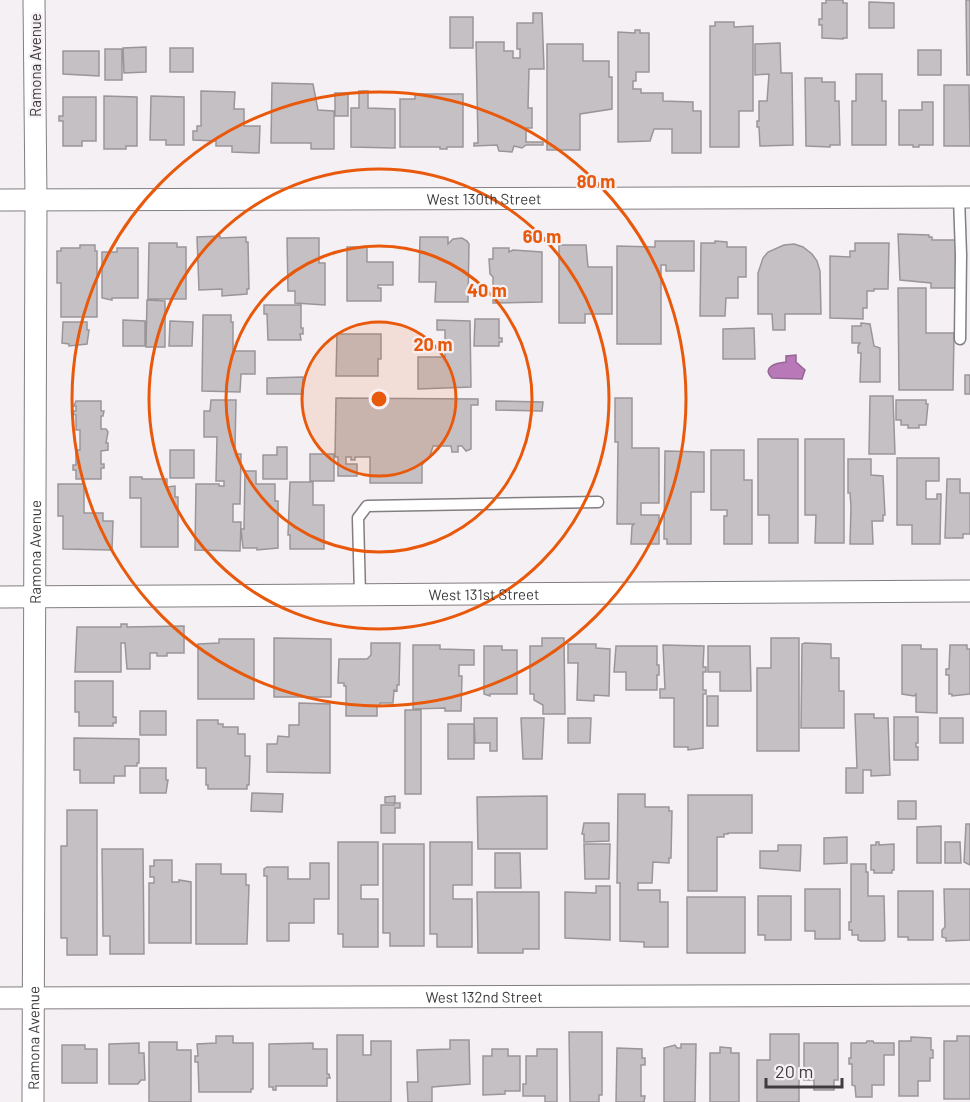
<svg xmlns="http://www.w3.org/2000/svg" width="970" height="1102" font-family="Barlow,sans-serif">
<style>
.water{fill:#b978b7;stroke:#946693;stroke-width:1.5}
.building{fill:#c5c0c4;stroke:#999598;stroke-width:1.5}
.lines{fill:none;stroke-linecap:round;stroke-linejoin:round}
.lane-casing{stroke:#827e82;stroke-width:13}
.street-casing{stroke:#827e82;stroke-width:23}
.lane{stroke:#fff;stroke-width:10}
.street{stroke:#fff;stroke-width:21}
.ring{fill:none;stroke:#e8590c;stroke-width:3}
.labels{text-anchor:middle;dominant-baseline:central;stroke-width:4.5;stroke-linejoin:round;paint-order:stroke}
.street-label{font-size:15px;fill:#3e3c3e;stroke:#f5f0f4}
.centre{fill:#e8590c;stroke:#f5f0f4;stroke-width:3}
.ring-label{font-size:18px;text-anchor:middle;font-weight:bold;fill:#e8590c;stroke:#f5f0f4;stroke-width:4.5;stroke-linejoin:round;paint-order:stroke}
</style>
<rect width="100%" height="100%" fill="#f5f0f4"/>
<path class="water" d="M796 355V362L805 370 802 379 772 378C761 367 776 363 786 362V356Z"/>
<path class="building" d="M826 0H843V3H847V38H843V39L822 38V25H819V19H822V3H826Z
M966 0H970V75H967Z
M869 2 894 3V28H869Z
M533 13H542L544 69H529L528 108H532V128H526V142H543V145H526L522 148 514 146 512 152 499 151 497 145 474 146V143H478L476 42H504V51H513V58H520V49H517V23H533Z
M450 17H473V48H450Z
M715 22H734V27L753 26V111H739V147H710V26H715Z
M635 30H640V33H649V72H636V81H633V89H641V93H663V101L693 102V111H701V153H672V129H654L650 141 618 142V32L635 33Z
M780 43 781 73H792L793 145 760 146 759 127H757V121H759V101H767L769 74 755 75V44Z
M547 44H583V61H609V77H612V109L580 114V150H547Z
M146 47V72L124 73 123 48Z
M170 48H193V72H170Z
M105 49H122V80H105Z
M918 50H941V75H918Z
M63 51H99V76L63 74Z
M856 74H882V101H886V145H852V101H856Z
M805 78H822V82H835V101H839L840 145H830V147L806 146Z
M272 83 313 84 318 110 334 111V149H311V143H271Z
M944 85H969L970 146H944Z
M201 91 235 92 234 109H244V126H260L259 153 232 152V146H216V141L193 140V131H197V126H201Z
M359 91H368V108L395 109V148L351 147V108H359Z
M335 93H348V116H335Z
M415 94H463V147H447V149H440V147H400V99H415Z
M104 96 137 97V146H126V149H104Z
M151 96 184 97V145H166V140H150Z
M63 97H96V141H82V146H63V121H59V116H63Z
M922 102H933V145H919V147H913V145H899V110H922Z
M898 234 929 235V237H932V240H956V288H931V283L900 280Z
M220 236V238L246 237V242H248L249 289H247V294L222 296V289L199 290 197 237Z
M420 237H448V244L453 239 462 238 467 241 469 244 468 302H435L436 282H419Z
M287 238H319V263H325V305L295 303V291H288Z
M655 241H694V271H666V265H661V344H617V246L655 247Z
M715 241 727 242V247H746V277H738V298H726L725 316H700L701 243H715Z
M149 243H177V247H186V299H148Z
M855 243H889L888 289H874V291H867V308H863V319L830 318V256L850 257V251H855Z
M794 244 803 247 812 254 817 261 820 271 821 314H785V330H773L772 314H758V273L763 258 768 252 784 245Z
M80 245H95V251H97V317H61V283H57V251H61V248H80Z
M559 245H586L588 267H612V314H585V323H559Z
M347 247H367V262H393V285H378V288H381V301H347Z
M117 248H138V298H112V300L102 298V252H117Z
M493 248H509V252L513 250 542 252V302L493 303V277L490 274 489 259H493Z
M898 288H926V333H954L953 390H899Z
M147 300 165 301V347H146Z
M264 305H301V328H303V334H300L301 340H268L267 314H264Z
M203 315H231V322H233V351H255V374H241L240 392 202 391Z
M475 319H499V338H502V342H499V346H474Z
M123 320 145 321V346H123Z
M437 320 470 321 471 387 418 389V357H445V330H437Z
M170 321 193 322 192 346H169Z
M63 322H87V330H89L87 344 69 346V344L62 343Z
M861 323 870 324 874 346 880 348V382H860L861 353H858V346L860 343H852V326H861Z
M754 328 755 359H723V329Z
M337 334H381V359H378V376H336Z
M965 375H970V394H965Z
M303 377V394H267V378Z
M870 396H893L895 454H869Z
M336 398 478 399V405H471V449L466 451 462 446H458V452H452L451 446H433L430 456 422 465V483H370V457H355V460H351V457H346V464H357V476H338V457H335Z
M615 398H632V448H659V503H641V515H659V544H631L632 526 634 524H617L618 442H615Z
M211 400H236L235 448 236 454H241L240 504H233V522H241L240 551 195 550 196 484H219V486H224V481H216L217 437H204V411H210Z
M896 400H926V404H928L926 425H919V428H908V425H901V420H896Z
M76 401H101V411H104L103 416H101V429H106L108 432 106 443H108V450L101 451V464H104V468H101V479H76V470H73V465H76V450H80V430H76V415L73 414V411H76V406H74Z
M496 401 543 402 542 411 496 410Z
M758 439H798V543H769V515H758Z
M805 439H844V543H815L816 515H805Z
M277 447H287V479H263V455H277Z
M170 450H194V478H170Z
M711 450H744V480H752V544H724V516H727V510H711Z
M665 451 704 452V492H691V544H667V539H664Z
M310 454H334V481H310Z
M897 458H939V481H926V499H937V494H941L940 544H912V525H897Z
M848 459H871V475L883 476 885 515H883V521H872L873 544H850L851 507 850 493H848Z
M245 471H256V484H275V501H278V548L257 550V548H243L241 529H244Z
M130 477H142V479H167V487L175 486V497H178V547H141V498H130Z
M947 479H960V493H970V534H963V538H945Z
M290 482H313V505H324V549H290V535H288Z
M58 484H84V513H103V521H113L112 550 63 549V516H58Z
M121 624H127V627L184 626V653H167V656H157V653H150V669H127L125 643H121V672H75L77 627H121Z
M274 638 331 639V697H274Z
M542 638H564L565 714H543V705L534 700V694H530V646H542Z
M771 638H799V751H757V668H771Z
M219 639H254V699H198V644L219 643Z
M371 643H400L399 685H397V691L394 690 393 703H380V706H377V716H346V686H344V683H338L339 659H367L371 655Z
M805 643 831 644V658H839V691H844V728H801L802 644Z
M568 644H596V648L610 649 609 696 594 695V701L577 700 578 663H568Z
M413 645H440V649L474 650V665H459V676H462L461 711H445V708L413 709Z
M663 645 704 646 703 667H706V672H703V690H706V694H703V748L688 750V747H674V698H660V689H665Z
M902 645H921V649H937V713L916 712V694L914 696 902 694Z
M950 645H967V649H970V694L952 696V694H949V675H946V669H949Z
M484 646H502V650H517V694H490V696L484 694Z
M616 646H657V665H659V675H657V690H626V672H614Z
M708 646H750L751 691H720V672H708Z
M75 681H113V717H116V723H113V726H79V712H75Z
M707 696H718V726H707Z
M299 703 330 704V773L267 772V744H277L278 736 289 737V725H299Z
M405 710H421V794H405Z
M140 711H166V735H140Z
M855 714H874V718H888L890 775 871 776V770H863V793H846V768H857Z
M894 717H918V743H916V747H918V760H894Z
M474 718H497V751H490V743H475Z
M521 718H544L542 759H523Z
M568 718H591L590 743H568Z
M940 718H963V743H940Z
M197 720H218V724H223V727H238V734H245V756H250L249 785H247V789H208V785H206V768H197Z
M448 724H474V759H448Z
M74 738 139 739V763H137V766H125V776H114V783H80V770H74Z
M140 768H166V780H168L166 793H140Z
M252 793 283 794 282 812 251 811Z
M618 794H645V807H669V811H672L671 858H669V863L653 862 652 883H638V890H660V902H668V947H644V942L620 941V883H617Z
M688 795H752V833H728V834H724V837H717V891H688Z
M395 796V803H400V808H395V833H381V805H394V803H385V797Z
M547 796V849H478L477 797Z
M898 801H916V819H898Z
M67 810H97V955H67V938H61V846H67Z
M584 823H609V841L584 842V834H582Z
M966 824H970V865L964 862Z
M941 826V863H917V827Z
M847 837V863L824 864V838Z
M338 842H378V885H361V899H378V947H343V934H338Z
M430 842H472V885H453V899H472V947H437V934H430Z
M876 842H879V845L894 844V870H892V873H874V870H871V845H876Z
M945 842H960L961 863H945Z
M383 844H424V946H390V933H383Z
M584 844H610L609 879H585Z
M778 845H801L800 871 760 868V851H778Z
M102 849H143L144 954H110V936H103Z
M495 853H520L521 888H495Z
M154 860H172V882H179V880L191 882V943H149V883H154V877H150V866H154Z
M310 863H329V899H314V923H289V941H267V876H264V869L267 867H288V879H310Z
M196 864H221V874H246V885H249L247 944H196Z
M851 864H866V872H868V896H884L885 940 883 941H861L858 940V935H852V930H849V922H851Z
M596 886H610V940L565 938V892L596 893Z
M805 889H840V939H815V931H805Z
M944 889H970V940L946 941V938L942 937V930L945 927Z
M898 891H933V940H908V937H898Z
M477 892H539V949H523V953H478Z
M758 896H791V940H765V935H758Z
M687 897H745V953H687Z
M569 1032H602V1095H599V1102H570Z
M770 1034H799V1102H757V1060H770Z
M337 1035H363V1055H371V1041H391V1102H337Z
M216 1036H233V1043H253V1089H251V1092H199L198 1062H195V1056H198L197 1044 216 1043Z
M957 1036H970V1099H944V1041H957Z
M911 1037 931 1038V1050H933V1058H930V1081H918V1096H899V1041H911Z
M450 1040H469L470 1084 432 1087V1102H408L407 1082H418L417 1050 450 1049Z
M867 1041H873L874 1043H894V1055H884V1085H872V1097H856L855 1086 852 1085V1064H849V1058H851V1043H866Z
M149 1042H177V1050H191V1102H149Z
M139 1043V1053H144L145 1080H141L138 1084H109V1044Z
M313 1043V1049H327V1074H329L330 1078H327V1086H276V1090H273V1087H269V1044Z
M804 1043H838V1080H834V1090H814V1080H804Z
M681 1044H696L695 1102H664V1048L675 1045 677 1048H681Z
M62 1045H85V1049H97V1083H62Z
M720 1047 731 1048V1053H739V1102H710V1053H720Z
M617 1048 642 1049V1058H645V1065H641V1096H645L644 1102H616Z
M492 1049H508V1056H520V1091H505V1094L483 1095V1056H492Z
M537 1049H557V1102H545V1096H523V1084H526V1056H537Z"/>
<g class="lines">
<g class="lane-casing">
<path id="lane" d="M959 197 961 255 960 339
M360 595 358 518 367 506 598 502"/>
</g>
<g class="street-casing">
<g id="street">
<path id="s1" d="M0 200 970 197"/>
<path id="s2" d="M0 597 970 591"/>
<path id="s3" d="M0 998 970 995"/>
<path id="s4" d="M33 1102 36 200 34 0"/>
</g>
</g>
<use href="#lane" class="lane"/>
<use href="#street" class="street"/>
</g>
<circle cx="379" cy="399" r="77" fill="#e8590c" fill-opacity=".12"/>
<g class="ring">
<circle cx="379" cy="399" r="77"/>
<circle cx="379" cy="399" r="153"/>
<circle cx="379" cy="399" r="230"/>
<circle cx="379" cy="399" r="307"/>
</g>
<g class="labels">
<g class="street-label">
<text transform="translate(35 65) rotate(-90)">Ramona Avenue</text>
<text stroke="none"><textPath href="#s1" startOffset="484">West 130th Street</textPath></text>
<text stroke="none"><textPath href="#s4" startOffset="550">Ramona Avenue</textPath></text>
<text stroke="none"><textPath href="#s2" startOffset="484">West 131st Street</textPath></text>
<text stroke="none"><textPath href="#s3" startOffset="484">West 132nd Street</textPath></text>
<text stroke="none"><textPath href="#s4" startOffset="64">Ramona Avenue</textPath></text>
</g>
</g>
<circle cx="379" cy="399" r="9" class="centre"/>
<g class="ring-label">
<text x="596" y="188">80 m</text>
<text x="542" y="243">60 m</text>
<text x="487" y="297">40 m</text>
<text x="433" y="351">20 m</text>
</g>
<path d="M766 1078v9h76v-9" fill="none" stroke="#3e3c3e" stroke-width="3"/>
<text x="775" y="1078" font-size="18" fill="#3e3c3e" stroke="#f5f0f4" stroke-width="4.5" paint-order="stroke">20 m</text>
</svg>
